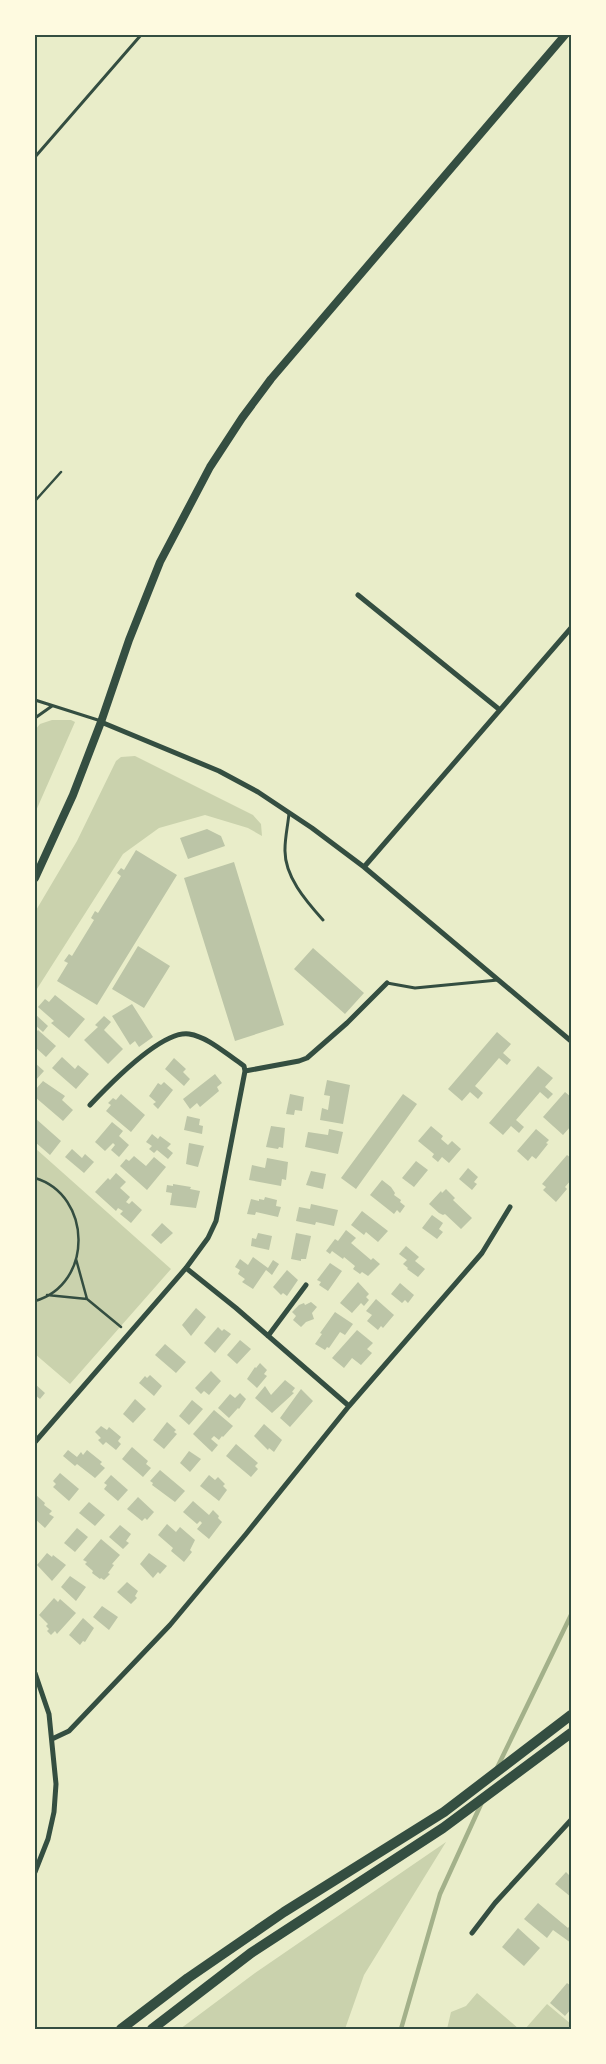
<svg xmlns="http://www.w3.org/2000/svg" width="606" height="2064" font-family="'DM Sans',sans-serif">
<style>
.green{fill:#cad2ad}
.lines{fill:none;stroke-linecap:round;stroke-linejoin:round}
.stream{stroke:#a3b18a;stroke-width:4.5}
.building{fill:#bcc5a7}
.path{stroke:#344e41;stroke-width:2.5}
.service{stroke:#344e41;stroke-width:3}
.minor{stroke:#344e41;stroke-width:5}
.tertiary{stroke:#344e41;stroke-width:8}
.primary{stroke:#344e41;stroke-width:10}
.neatline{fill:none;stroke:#344e41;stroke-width:2}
</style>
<rect width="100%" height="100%" fill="#e9edc9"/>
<path class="green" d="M52 720H71L75 722 35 813V730L40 724Z
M135 756 253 815 261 824 262 836 248 828 205 815 159 828 123 854 35 992V912L77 841 116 761 121 757Z
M35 1148 171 1269 70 1384 35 1354Z
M446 1842 364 1975 345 2029H180L255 1973Z
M477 1993 519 2029H447L451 2012 466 2006Z
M547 2004 571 2024V2029H525Z"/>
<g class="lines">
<path class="stream" d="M497 1768 571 1615
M401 2029 440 1894 482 1802"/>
</g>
<path class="building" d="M207 829 221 836 225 846 188 859 180 838Z
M136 850 177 875 97 1005 57 981 68 963 64 961 69 954 72 956 94 920 91 918 95 911 98 913 121 876 117 873 121 868 124 870Z
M234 862 284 1025 235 1041 184 878Z
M138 946 170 966 144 1008 112 989Z
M313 948 364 993 345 1014 294 969Z
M55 995 85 1019 69 1038 51 1023 54 1021 38 1007 45 999 49 1002Z
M132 1004 153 1037 139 1047 135 1041 130 1045 112 1016Z
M35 1014 48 1026 43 1032 35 1025Z
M104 1016 111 1022 104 1030 123 1049 108 1064 84 1040 98 1027 95 1025Z
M38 1030 56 1046 46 1057 35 1047V1033Z
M497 1032 511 1044 503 1053 511 1060 507 1065 499 1058 475 1086 483 1093 478 1099 470 1092 462 1101 448 1089Z
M62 1057 75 1069 78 1065 89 1074 76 1089 52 1068Z
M174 1058 186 1069 183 1072 190 1079 184 1086 165 1069Z
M35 1063 44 1071 35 1081Z
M538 1066 553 1078 545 1087 553 1094 548 1099 540 1092 516 1120 524 1127 519 1133 511 1126 503 1135 489 1123Z
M215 1074 222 1083 217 1087 219 1091 200 1107 197 1103 190 1109 183 1099Z
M327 1080 350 1085 343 1124 320 1120 322 1108 328 1110 330 1096 324 1095Z
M43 1081 65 1096 62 1100 73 1110 63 1121 35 1097V1090Z
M164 1082 173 1090 158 1109 153 1104 156 1102 149 1096 158 1083 161 1085Z
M565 1092 571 1097V1126L563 1135 543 1117Z
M121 1094 145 1115 131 1132 106 1111 111 1105 108 1103 113 1098 116 1100Z
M290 1094 304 1097 302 1111 295 1110 294 1115 286 1114Z
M403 1094 417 1104 356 1189 341 1178Z
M187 1116 200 1119 199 1125 203 1126 202 1134 184 1130Z
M35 1118 61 1141 50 1155 35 1142Z
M112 1122 123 1131 119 1136 129 1145 119 1157 111 1150 115 1145 113 1143 105 1151 95 1142Z
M271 1126 285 1128 283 1148 279 1147 278 1149 266 1147Z
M431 1126 443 1136 441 1139 448 1145 452 1141 461 1149 449 1163 442 1157 438 1162 432 1157 434 1154 418 1141Z
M329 1129 343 1132 338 1154 305 1147 308 1132 328 1135Z
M536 1129 549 1140 546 1143 548 1144 536 1159 532 1156 528 1161 517 1151Z
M152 1134 158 1139 160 1136 171 1144 167 1148 173 1153 168 1159 157 1150 154 1153 149 1149 152 1146 146 1142Z
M189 1143 204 1146 198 1167 186 1164Z
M72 1149 82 1158 85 1154 94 1162 84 1173 65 1157Z
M567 1155 571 1158V1180L565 1187 567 1189 556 1202 543 1190 546 1187 542 1184Z
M134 1156 146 1166 154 1157 166 1167 147 1190 120 1166 126 1159 129 1161Z
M267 1158 288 1162 286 1180 282 1179 281 1186 249 1180 252 1165 265 1168Z
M416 1161 428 1170 414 1187 402 1178Z
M468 1168 478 1177 474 1182 477 1184 472 1190 459 1179Z
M311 1171 326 1174 323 1189 306 1185Z
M116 1173 126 1182 120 1188 130 1197 126 1202 129 1204 132 1201 142 1210 131 1223 120 1214 123 1211 118 1208 116 1211 95 1192 108 1178 110 1180Z
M382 1180 391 1187 395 1193 394 1195 401 1200 400 1202 405 1206 400 1213 397 1210 394 1214 370 1195Z
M173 1184 191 1187 190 1189 200 1191 196 1208 170 1205 172 1193 166 1192 167 1185 173 1186Z
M446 1189 455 1198 453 1200 472 1218 461 1229 445 1214 443 1215 439 1213 429 1204 441 1191 442 1193Z
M265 1197 277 1200 276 1206 281 1207 278 1217 256 1212 255 1215 247 1214 251 1199 259 1201V1199L264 1200Z
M311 1204 338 1210 334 1226 316 1222 315 1225 296 1221 299 1207 310 1209Z
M362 1211 388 1231 378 1242 366 1232 364 1235 351 1225Z
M432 1215 443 1223 439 1229 443 1232 437 1239 422 1228Z
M162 1223 173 1233 161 1244 151 1235Z
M346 1230 356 1238 351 1243 371 1260 373 1258 380 1264 368 1276 362 1272 360 1274 353 1269 355 1266 344 1257 343 1259 332 1251 330 1254 326 1251 335 1239 338 1241Z
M258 1233 272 1236 269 1250 251 1246 252 1238 256 1239Z
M296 1233 311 1236 306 1259H301V1261L291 1259Z
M406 1246 419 1257 415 1261 425 1269 418 1277 407 1269 408 1268 403 1264 407 1260 399 1254Z
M253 1257 268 1268 273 1260 279 1264 272 1275 266 1270 253 1289 242 1282 245 1279 238 1274 240 1270 235 1267 240 1259 248 1265Z
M330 1263 342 1271 328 1291 319 1285 321 1282 317 1280Z
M287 1270 298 1280 287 1296 283 1293 281 1295 273 1287Z
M358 1282 369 1294 366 1297 369 1300 364 1306 361 1303 352 1313 340 1303Z
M400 1283 414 1295 408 1303 405 1300 402 1303 391 1294Z
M376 1299 394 1315 383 1328 381 1326 378 1330 367 1321 372 1315 366 1311Z
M311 1302 317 1307 312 1313 314 1319 306 1322 301 1327 293 1320 296 1316 292 1312 299 1305 304 1303 305 1305Z
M196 1308 206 1317 191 1336 182 1325Z
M335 1312 353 1324 345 1335 340 1332 329 1348 327 1347 325 1350 315 1344 322 1334 320 1333Z
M218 1327 222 1331 224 1329 231 1334 215 1353 204 1343Z
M357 1330 373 1343 367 1349 372 1353 361 1365 352 1358 344 1368 332 1358Z
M240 1340 251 1349 237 1364 227 1355Z
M165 1344 186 1362 176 1373 155 1355Z
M260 1363 267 1370 264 1374 267 1376 257 1388 247 1379 255 1367 256 1368Z
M211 1371 221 1381 209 1395 204 1391 201 1394 195 1388Z
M150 1375 162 1386 154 1396 139 1383 145 1376 147 1378Z
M285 1380 295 1388 292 1392 294 1393 272 1413 255 1398 265 1386 271 1395Z
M35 1384 45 1393 40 1399 35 1395Z
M301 1389 313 1401 290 1427 280 1418Z
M240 1393 246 1399 239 1409 238 1408 229 1418 218 1408 230 1394 235 1398Z
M135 1399 146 1409 133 1423 123 1414Z
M192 1400 203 1409 189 1425 179 1416Z
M214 1410 233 1426 223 1437 222 1436 219 1440 214 1436 211 1439 218 1445 212 1452 193 1434Z
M167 1422 176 1430 174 1432 177 1434 164 1449 153 1440Z
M264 1424 282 1440 274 1452 269 1448 268 1450 254 1436Z
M101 1426 107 1430 109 1427 121 1437 118 1441 121 1444 116 1450 106 1442 103 1445 98 1440 101 1438 95 1432Z
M236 1444 258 1463 255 1466 258 1469 251 1477 226 1456Z
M132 1447 148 1461 146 1464 151 1468 143 1477 122 1459Z
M68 1450 77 1457 81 1452 83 1455 87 1450 102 1462 100 1464 105 1468 95 1478 77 1464 75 1466 63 1456Z
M189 1451 201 1459 190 1472 180 1463Z
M160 1470 185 1491 175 1502 152 1485 153 1483 150 1481Z
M60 1473 79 1489 69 1501 53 1487 56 1484 53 1481Z
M111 1475 128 1490 118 1501 104 1489 107 1485 104 1483Z
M209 1475 215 1480 218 1477 225 1484 223 1486 227 1490 219 1501 200 1486Z
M36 1495 45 1503 44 1505 52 1511 49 1514 54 1517 45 1528 35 1519Z
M138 1497 154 1512 147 1520 145 1518 142 1521 127 1509Z
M193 1501 209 1515 213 1510 219 1516 218 1518 222 1522 209 1539 197 1529 202 1523 200 1521 197 1524 183 1512Z
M89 1502 105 1515 95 1526 79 1513Z
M167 1524 176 1532 180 1527 195 1540 190 1550 192 1552 184 1562 171 1551 173 1548 158 1535Z
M120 1525 131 1534 126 1541 129 1543 123 1549 109 1537Z
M77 1528 88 1537 75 1552 64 1543Z
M101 1539 120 1555 112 1564 114 1565 108 1573 110 1574 104 1580 101 1578 100 1579 92 1573 93 1571 85 1564 87 1562 83 1560Z
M47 1553 52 1557 53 1555 66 1565 52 1581 37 1565Z
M149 1553 167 1566 160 1574 158 1572 153 1578 140 1564Z
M70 1576 86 1587 76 1601 61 1587Z
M127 1582 138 1591 135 1596 137 1598 131 1604 117 1592Z
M54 1598 58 1602 60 1599 76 1613 57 1634 55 1631 51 1635 47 1631 49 1629 46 1626 48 1624 39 1615Z
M102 1606 118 1617 109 1630 93 1617Z
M83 1618 94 1628 85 1642 83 1641 80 1645 69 1635Z
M566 1872 571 1877V1897L555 1884Z
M538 1903 568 1928 571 1924V1943L553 1930 547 1938 524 1919Z
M518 1928 540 1948 524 1966 502 1947Z
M567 1983 571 1986V2009L565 2016 550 2003Z"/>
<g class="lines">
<path class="path" d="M35 501 61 472
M35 1178C92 1195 94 1284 35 1301
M76 1259 87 1299
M47 1295 87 1299 121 1327"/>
<path class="service" d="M35 157 141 35
M35 700 101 721
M35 718 52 706
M289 813C288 825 285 837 285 849 284 876 306 901 323 920
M387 983 415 988 498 980"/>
<path class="minor" d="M358 595 500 710
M101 722 219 771 258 792 312 828 364 867 571 1041
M364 867 571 628
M245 1071 299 1061 307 1058 347 1023 387 983
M186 1268 236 1308 349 1406
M268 1336 306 1285
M35 1442 186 1268 208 1238 216 1221 245 1071 244 1066 240 1063C225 1053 208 1037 189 1034 162 1030 108 1086 90 1105
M35 1673 49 1714 56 1784 54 1812 48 1839 35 1872
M52 1739 69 1731 170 1625 246 1534 349 1406 482 1253 510 1207
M472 1933 495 1903 571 1820"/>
<path class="tertiary" d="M35 878 73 795 101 722 129 640 160 562 210 467 242 418 271 379 565 35"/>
<path class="primary" d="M121 2029 188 1978 284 1912 444 1812 571 1715
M152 2029 251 1953 443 1828 571 1733"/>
</g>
<rect width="606" height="2064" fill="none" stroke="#fefae0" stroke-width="72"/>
<rect x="36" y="36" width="534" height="1992" class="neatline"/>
</svg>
